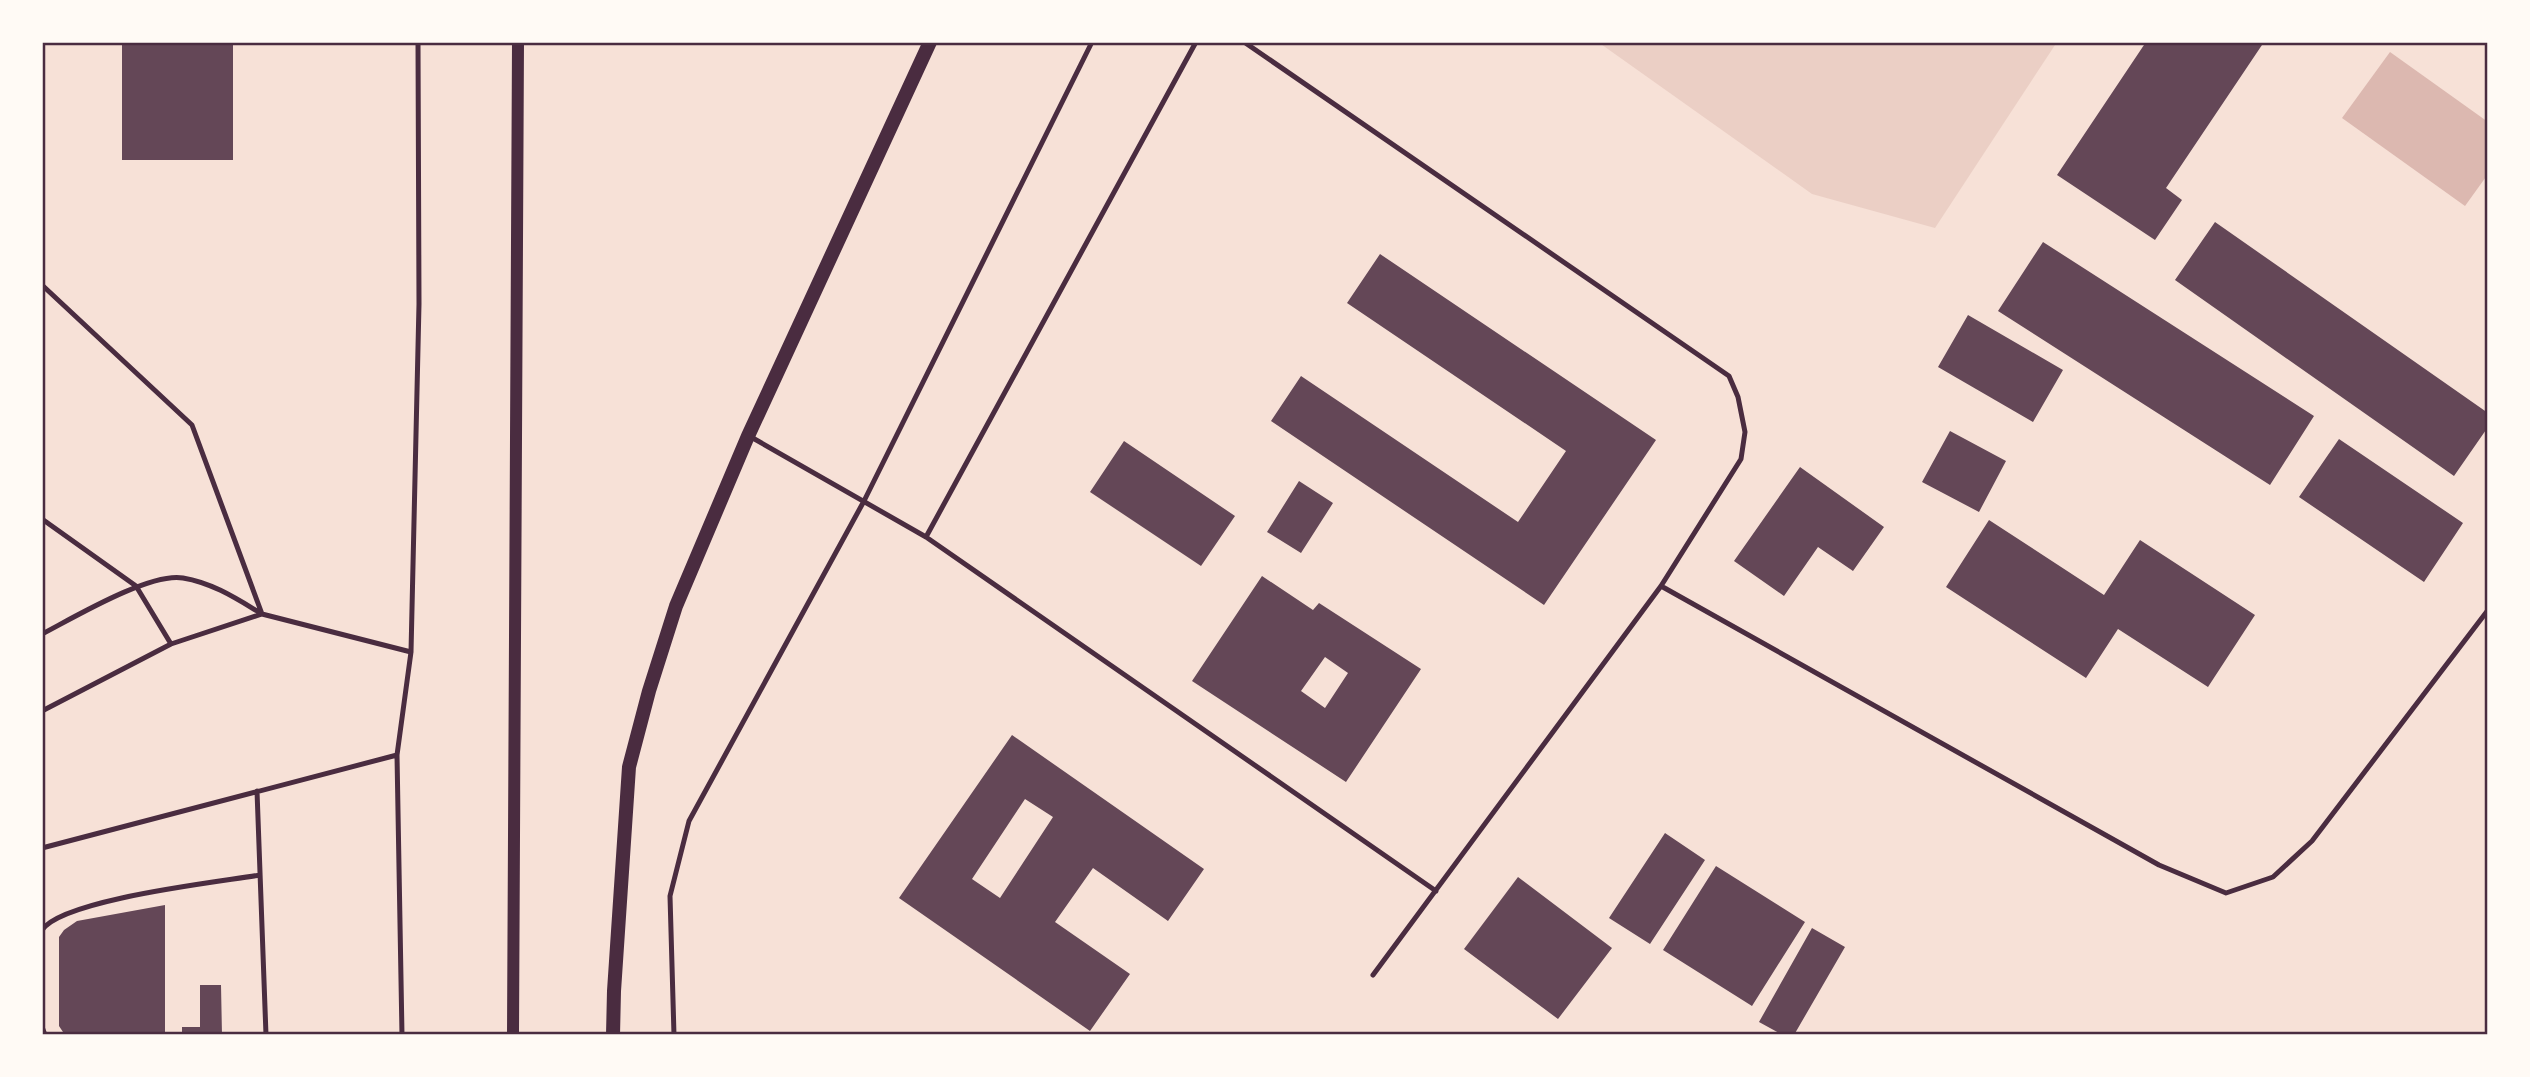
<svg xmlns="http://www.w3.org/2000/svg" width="2530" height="1077" font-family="'Varela Round',sans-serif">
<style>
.green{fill:#ebcfc5}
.water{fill:#dcb8b0}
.building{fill:#644757;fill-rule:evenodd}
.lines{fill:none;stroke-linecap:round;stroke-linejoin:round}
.service{stroke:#4a2c40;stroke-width:5}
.tertiary{stroke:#4a2c40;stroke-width:12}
.secondary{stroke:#4a2c40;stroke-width:14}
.neatline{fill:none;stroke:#4a2c40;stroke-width:2.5}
</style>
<rect width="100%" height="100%" fill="#f7e1d7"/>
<path class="green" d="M1598 42H2057L1935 228 1812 194Z"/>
<path class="water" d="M2390 52 2488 122V174L2465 206 2342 118Z"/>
<path class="building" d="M122 42H233V160H122Z
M2146 42H2264L2166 188 2182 200 2155 240 2057 175Z
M2215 222 2488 413V427L2454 476 2175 280Z
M2043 242 2314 416 2270 485 1998 311Z
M1380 254 1656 440 1544 605 1271 421 1301 376 1518 522 1566 451 1347 303Z
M1968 315 2063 370 2033 422 1938 367Z
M1950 431 2006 461 1979 512 1922 482Z
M2339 439 2463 523 2424 582 2299 497Z
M1124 441 1235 516 1201 566 1090 492Z
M1800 467 1884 527 1853 571 1818 547 1784 596 1734 561Z
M1299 481 1333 503 1301 553 1267 532Z
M1989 520 2104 595 2140 540 2255 615 2208 687 2118 629 2086 678 1946 587Z
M1262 576 1313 610 1319 603 1421 669 1346 782 1192 681ZM1325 657 1348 673 1325 708 1301 691Z
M1012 735 1204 869 1168 921 1093 868 1055 922 1130 974 1090 1031 899 898ZM1025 799 1053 817 1000 898 972 879Z
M1665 833 1705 860 1650 944 1609 918Z
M1716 866 1805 922 1752 1006 1663 950Z
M1518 877 1612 948 1558 1019 1464 949Z
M165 905V1035H65L59 1026V937L64 930 77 921Z
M1812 928 1845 947 1794 1035H1783L1759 1022Z
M200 985H221L222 1035H182V1027H200Z"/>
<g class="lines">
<path class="service" d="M1244 42 1729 376 1738 397 1745 432 1741 459 1661 586 1373 975
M42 285 192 425 262 614
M751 437 926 537 1436 891
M42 519 136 586 171 644
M926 537 1196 42
M1661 586 2159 865 2226 893 2273 877 2312 841 2488 610
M42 634C73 618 150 572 183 578 213 583 237 599 262 614
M42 711 171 644 262 614 411 652
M257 791 266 1035
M42 848 397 755
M42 930C63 899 219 882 260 875
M42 1027 45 1035
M402 1035 397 755 411 652 419 304 418 42
M674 1035 670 896 689 821 864 501 1092 42"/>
<path class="tertiary" d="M513 1035 518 42"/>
<path class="secondary" d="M613 1035 614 991 629 767 649 691 676 606 748 436 930 42"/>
</g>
<rect width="2530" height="1077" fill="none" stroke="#fffaf5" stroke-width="88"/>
<rect x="44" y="44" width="2442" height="989" class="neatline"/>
</svg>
